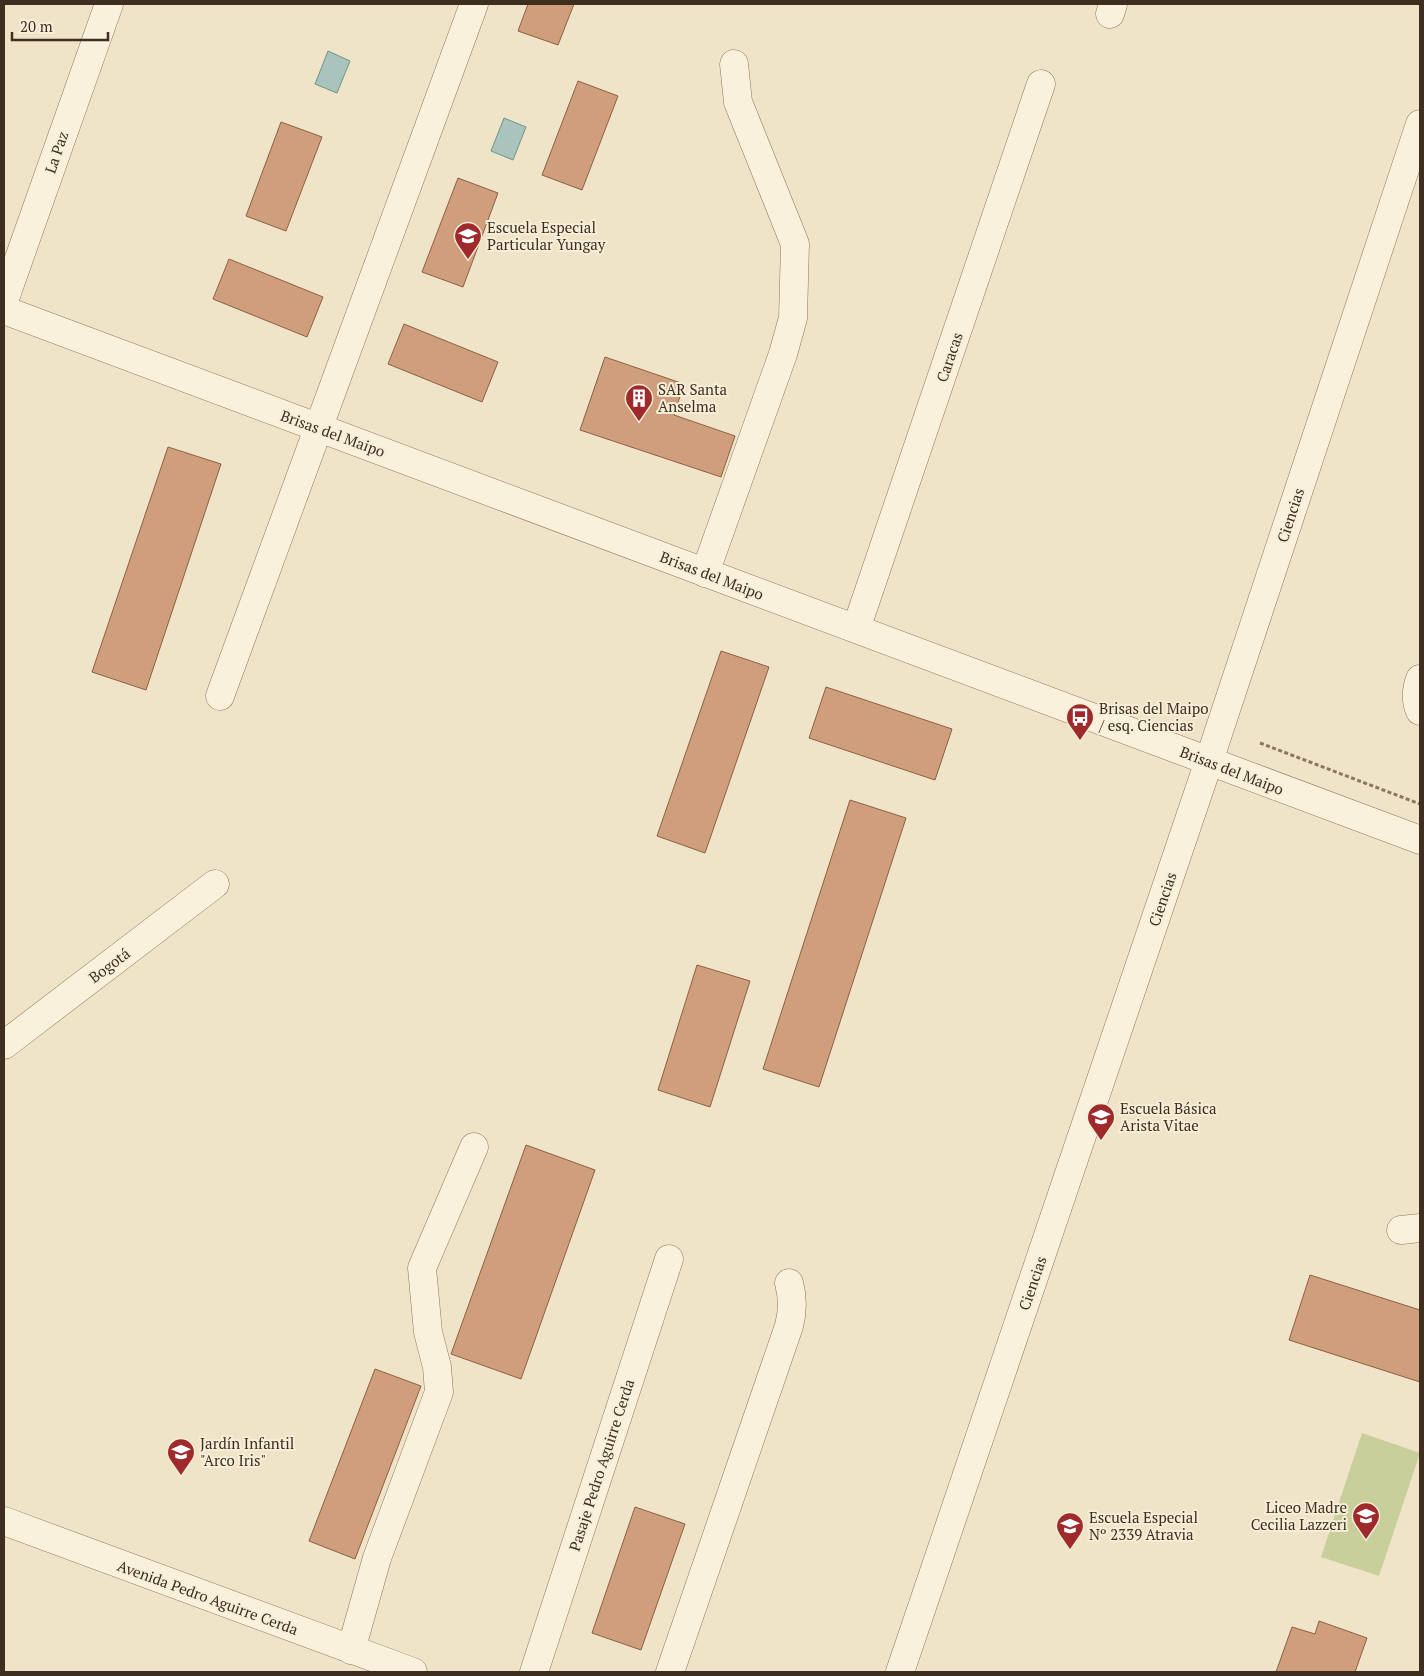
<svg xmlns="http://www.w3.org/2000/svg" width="1424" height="1676" font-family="'PT Serif',serif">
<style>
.green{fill:#c9cf9b}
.water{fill:#a9c4bc;stroke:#6f938a}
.building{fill:#cf9f7d;stroke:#8d5f41}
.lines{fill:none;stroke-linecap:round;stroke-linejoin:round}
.minor-casing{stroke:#8d765c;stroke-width:29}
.path{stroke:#8d765c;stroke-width:3;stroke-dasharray:4 2.5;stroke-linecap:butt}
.minor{stroke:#faf1dc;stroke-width:28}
.labels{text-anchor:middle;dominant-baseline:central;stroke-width:4;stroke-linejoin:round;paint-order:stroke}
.street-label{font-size:15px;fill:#3d2e20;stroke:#f7eed8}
.poi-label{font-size:15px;fill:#3d2e20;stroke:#f7eed8;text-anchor:start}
</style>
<rect width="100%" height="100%" fill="#f0e4c8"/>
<path class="green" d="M1362 1433 1420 1453 1379 1576 1321 1557Z"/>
<path class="water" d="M328 51 350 61 337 93 315 84Z
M504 118 526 127 513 160 491 151Z"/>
<path class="building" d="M528 4H574L558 45 518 31Z
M578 81 618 96 582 190 542 175Z
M281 122 322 137 286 231 246 216Z
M458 178 498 193 463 287 422 272Z
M229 259 323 297 307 337 213 299Z
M404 324 498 362 482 402 388 364Z
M605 357 684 384 674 415 735 436 721 477 580 430Z
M168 447 221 464 146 690 92 672Z
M721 651 769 667 705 853 657 836Z
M826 687 952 729 935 780 809 738Z
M850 800 906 818 819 1087 763 1069Z
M697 965 750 981 710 1107 658 1090Z
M526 1145 595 1170 521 1379 451 1354Z
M1310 1275 1420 1310V1382L1289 1340Z
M375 1369 421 1386 355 1559 309 1541Z
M635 1507 685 1524 641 1650 592 1633Z
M1319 1621 1367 1638 1355 1672H1276L1292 1627 1315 1634Z"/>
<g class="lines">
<g class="minor-casing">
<path id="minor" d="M1110 14 1113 4
M4 301 109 4
M4 310 1420 840
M705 573 783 354 793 318 795 244 738 102 734 64
M856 629 1041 84
M1420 679C1416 690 1415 700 1420 711
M220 696 474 4
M4 1045 215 884
M1401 1230 1420 1228
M4 1521 413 1672
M351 1650 377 1558 439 1392 437 1367 428 1332 422 1268 474 1147
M534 1672 669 1259
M670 1672 789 1326C793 1311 793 1298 789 1283
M900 1672 1209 761 1420 124"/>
</g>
<path class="path" d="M1260 743 1420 804"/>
<use href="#minor" class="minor"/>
</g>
<defs>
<g id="school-pin" transform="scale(1.4375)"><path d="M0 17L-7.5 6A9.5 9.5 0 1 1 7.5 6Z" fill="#9e2a2b" stroke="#f7eed8"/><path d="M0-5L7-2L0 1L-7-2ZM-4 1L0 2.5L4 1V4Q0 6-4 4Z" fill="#fff"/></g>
<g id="building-pin" transform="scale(1.4375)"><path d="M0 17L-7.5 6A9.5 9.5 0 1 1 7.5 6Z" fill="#9e2a2b" stroke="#f7eed8"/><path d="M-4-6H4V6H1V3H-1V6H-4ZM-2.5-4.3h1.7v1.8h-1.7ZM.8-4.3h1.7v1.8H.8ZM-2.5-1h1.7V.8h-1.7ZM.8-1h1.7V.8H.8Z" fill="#fff"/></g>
<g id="bus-pin" transform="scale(1.4375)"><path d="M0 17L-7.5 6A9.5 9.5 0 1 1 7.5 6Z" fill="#9e2a2b" stroke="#f7eed8"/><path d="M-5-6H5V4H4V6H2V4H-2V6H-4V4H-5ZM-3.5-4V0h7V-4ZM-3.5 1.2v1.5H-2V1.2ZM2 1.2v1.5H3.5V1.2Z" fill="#fff"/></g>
</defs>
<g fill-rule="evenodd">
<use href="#school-pin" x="468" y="236"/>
<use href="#building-pin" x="639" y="398"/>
<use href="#bus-pin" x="1080" y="717"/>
<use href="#school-pin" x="1101" y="1117"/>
<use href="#school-pin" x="181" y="1452"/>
<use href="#school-pin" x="1366" y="1516"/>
<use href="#school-pin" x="1070" y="1526"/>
</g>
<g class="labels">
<g class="street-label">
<text transform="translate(56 152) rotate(-71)">La Paz</text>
<text transform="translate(949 357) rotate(-71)">Caracas</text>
<text transform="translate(333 433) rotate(20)">Brisas del Maipo</text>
<text transform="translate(1290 515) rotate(-72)">Ciencias</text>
<text transform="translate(712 575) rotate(21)">Brisas del Maipo</text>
<text transform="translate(1232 770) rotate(21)">Brisas del Maipo</text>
<text transform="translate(1162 899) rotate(-71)">Ciencias</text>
<text transform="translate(109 965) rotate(-37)">Bogotá</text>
<text transform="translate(1032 1283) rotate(-71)">Ciencias</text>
<text transform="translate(601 1465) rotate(-72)">Pasaje Pedro Aguirre Cerda</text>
<text transform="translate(208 1597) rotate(20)">Avenida Pedro Aguirre Cerda</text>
</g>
<g class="poi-label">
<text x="487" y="227">Escuela Especial<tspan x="487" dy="17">Particular Yungay</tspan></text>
<text x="658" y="389">SAR Santa<tspan x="658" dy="17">Anselma</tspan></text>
<text x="1099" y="708">Brisas del Maipo<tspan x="1099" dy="17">/ esq. Ciencias</tspan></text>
<text x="1120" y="1108">Escuela Básica<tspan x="1120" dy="17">Arista Vitae</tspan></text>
<text x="200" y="1443">Jardín Infantil<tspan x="200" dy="17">"Arco Iris"</tspan></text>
<text x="1347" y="1507" text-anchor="end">Liceo Madre<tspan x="1347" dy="17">Cecilia Lazzeri</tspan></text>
<text x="1089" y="1517">Escuela Especial<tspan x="1089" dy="17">Nº 2339 Atravia</tspan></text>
</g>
</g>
<rect width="1424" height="1676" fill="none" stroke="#3d2e20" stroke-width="10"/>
<path d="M12 32v8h96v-8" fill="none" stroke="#3d2e20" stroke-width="2.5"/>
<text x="20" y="32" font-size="15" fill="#3d2e20" stroke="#f7eed8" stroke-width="4" paint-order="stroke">20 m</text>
</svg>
